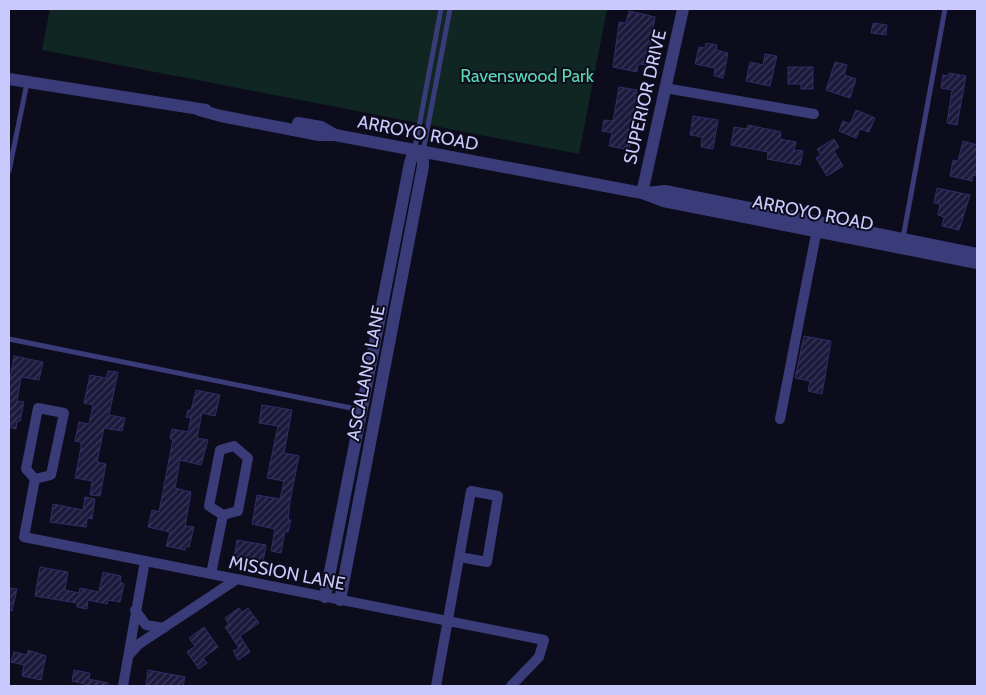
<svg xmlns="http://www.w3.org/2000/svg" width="986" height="695" font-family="Cabin,sans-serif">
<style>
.park{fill:#0f2623}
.building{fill:url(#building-hatch);stroke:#322c67}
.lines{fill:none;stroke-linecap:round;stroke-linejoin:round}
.service{stroke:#393c79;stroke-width:5}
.minor{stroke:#393c79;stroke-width:10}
.tertiary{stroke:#393c79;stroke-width:12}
.labels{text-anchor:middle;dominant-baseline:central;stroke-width:4;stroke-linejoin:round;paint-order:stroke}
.park-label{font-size:18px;fill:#59d9ad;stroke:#0d0c1c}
.street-label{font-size:18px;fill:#cac9fd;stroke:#0d0c1c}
</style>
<defs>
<pattern id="building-hatch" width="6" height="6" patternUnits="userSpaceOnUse" patternTransform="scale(1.25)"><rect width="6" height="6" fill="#1d193c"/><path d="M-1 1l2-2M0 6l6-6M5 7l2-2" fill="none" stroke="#3c3959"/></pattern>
</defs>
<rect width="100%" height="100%" fill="#0d0c1c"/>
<path class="park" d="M50 9H607L579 154 42 50Z"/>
<path class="building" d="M629 11 655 17 647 65 638 64 637 72 613 67 619 22 626 23Z
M873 23 887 25 886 35 871 33Z
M706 43 717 45 716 50 728 53 723 78 714 76 715 68 695 64 699 47 705 48Z
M765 54 777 56 770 86 746 81 750 62 763 65Z
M835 62 847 65 844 75 856 79 850 98 826 90Z
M788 67H813V89H801V84H788Z
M949 73 966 76 957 125 947 123 952 90 941 88 943 75 948 76Z
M619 87 637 90 635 99H640L629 150 609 146 612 133 602 131 604 120 613 121Z
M856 110 875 118 869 132 860 129 856 138 839 131 843 121 850 124Z
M693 116 718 120 713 149 701 147 702 137 690 135Z
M748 125 781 132 780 139 796 142 794 150 803 151 800 165 767 159 768 152 731 145 734 127 747 129Z
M834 139 839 147 834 151 843 166 827 176 816 158 821 155 817 149Z
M963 141 977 145V176L973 175 972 181 950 176 953 160 958 161Z
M937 188 970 195 959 230 942 226 944 217 938 215 940 204 934 203Z
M804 336 831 341 822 394 808 391 810 381 795 378Z
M14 356 43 362 39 380 21 377 17 401 24 402 20 421H17L16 429 9 427V384Z
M108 371 118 372 109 415 125 418 122 431 104 428 97 462 106 464 100 496 90 495 92 481 75 478 81 447V442L75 441 79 422 89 424 93 405 84 403 90 375 106 378Z
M196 390 220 395 215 416 202 413 197 438 208 440 201 465 180 460 175 488 191 492 185 526 194 527 189 547 186 546 185 550 166 546 170 532 148 527 152 510 159 512 173 439H170L172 429 188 432 191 418 186 417 188 410H191Z
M262 405 292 410 284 453 299 456 290 501 288 520H291L288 532 285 531 281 553 271 551 275 529 252 524 257 495 280 499 284 481 267 478 278 426 259 423Z
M85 497 95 499 92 519 87 518 86 527 50 522 53 504 83 510Z
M237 540 266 545 263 562 234 559Z
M40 567 68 572 65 590 79 593 80 588 99 592 103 572 121 576 120 582 124 584 120 602 108 600 107 604 88 600 87 609 77 607V603L35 596Z
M9 588 17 589 12 611 9 610Z
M239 608 242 612 248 608 259 623 240 636 250 652 238 660 233 651 239 648 225 627 229 624 225 618Z
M204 627 218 647 203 658 207 663 199 669 187 652 195 646 189 638Z
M28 650 46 656 41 680 22 676 24 665 11 662 14 652 27 655Z
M74 670 90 673 89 679 108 683V686H85V684L72 681Z
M148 670 185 677 183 686H146Z"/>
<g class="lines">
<path class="service" d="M415 148 441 9
M423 152 450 9
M9 171 27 83
M903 238 945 9
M9 339 361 410"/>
<path class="minor" d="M665 88 814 114
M780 419 818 224
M35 479 51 475 64 413 38 408 26 469 35 479 24 537 544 640 539 657 511 686
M211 574 223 515 209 506 220 450 234 446 248 458 238 511 223 515
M135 610 146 625 164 628
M130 654 139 644 237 579
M123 686 145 561
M436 686 471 491 498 496 487 562 460 557"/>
<path class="tertiary" d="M9 79 206 110
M199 110 221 116 319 135H335L642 193 663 201 977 263
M298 123 321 127 335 135
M642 193 683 9
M647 193 665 191 977 254
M325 597 410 163 414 151
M340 600 423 166V152"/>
</g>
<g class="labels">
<g class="park-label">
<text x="527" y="76">Ravenswood Park</text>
</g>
<g class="street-label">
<text transform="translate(645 97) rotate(-77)">SUPERIOR DRIVE</text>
<text transform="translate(418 133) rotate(11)">ARROYO ROAD</text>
<text transform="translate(813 213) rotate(11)">ARROYO ROAD</text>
<text transform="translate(366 373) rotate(-79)">ASCALANO LANE</text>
<text transform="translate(287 573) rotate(11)">MISSION LANE</text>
</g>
</g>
<rect width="986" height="695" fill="none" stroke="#cac9fd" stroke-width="20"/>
</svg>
